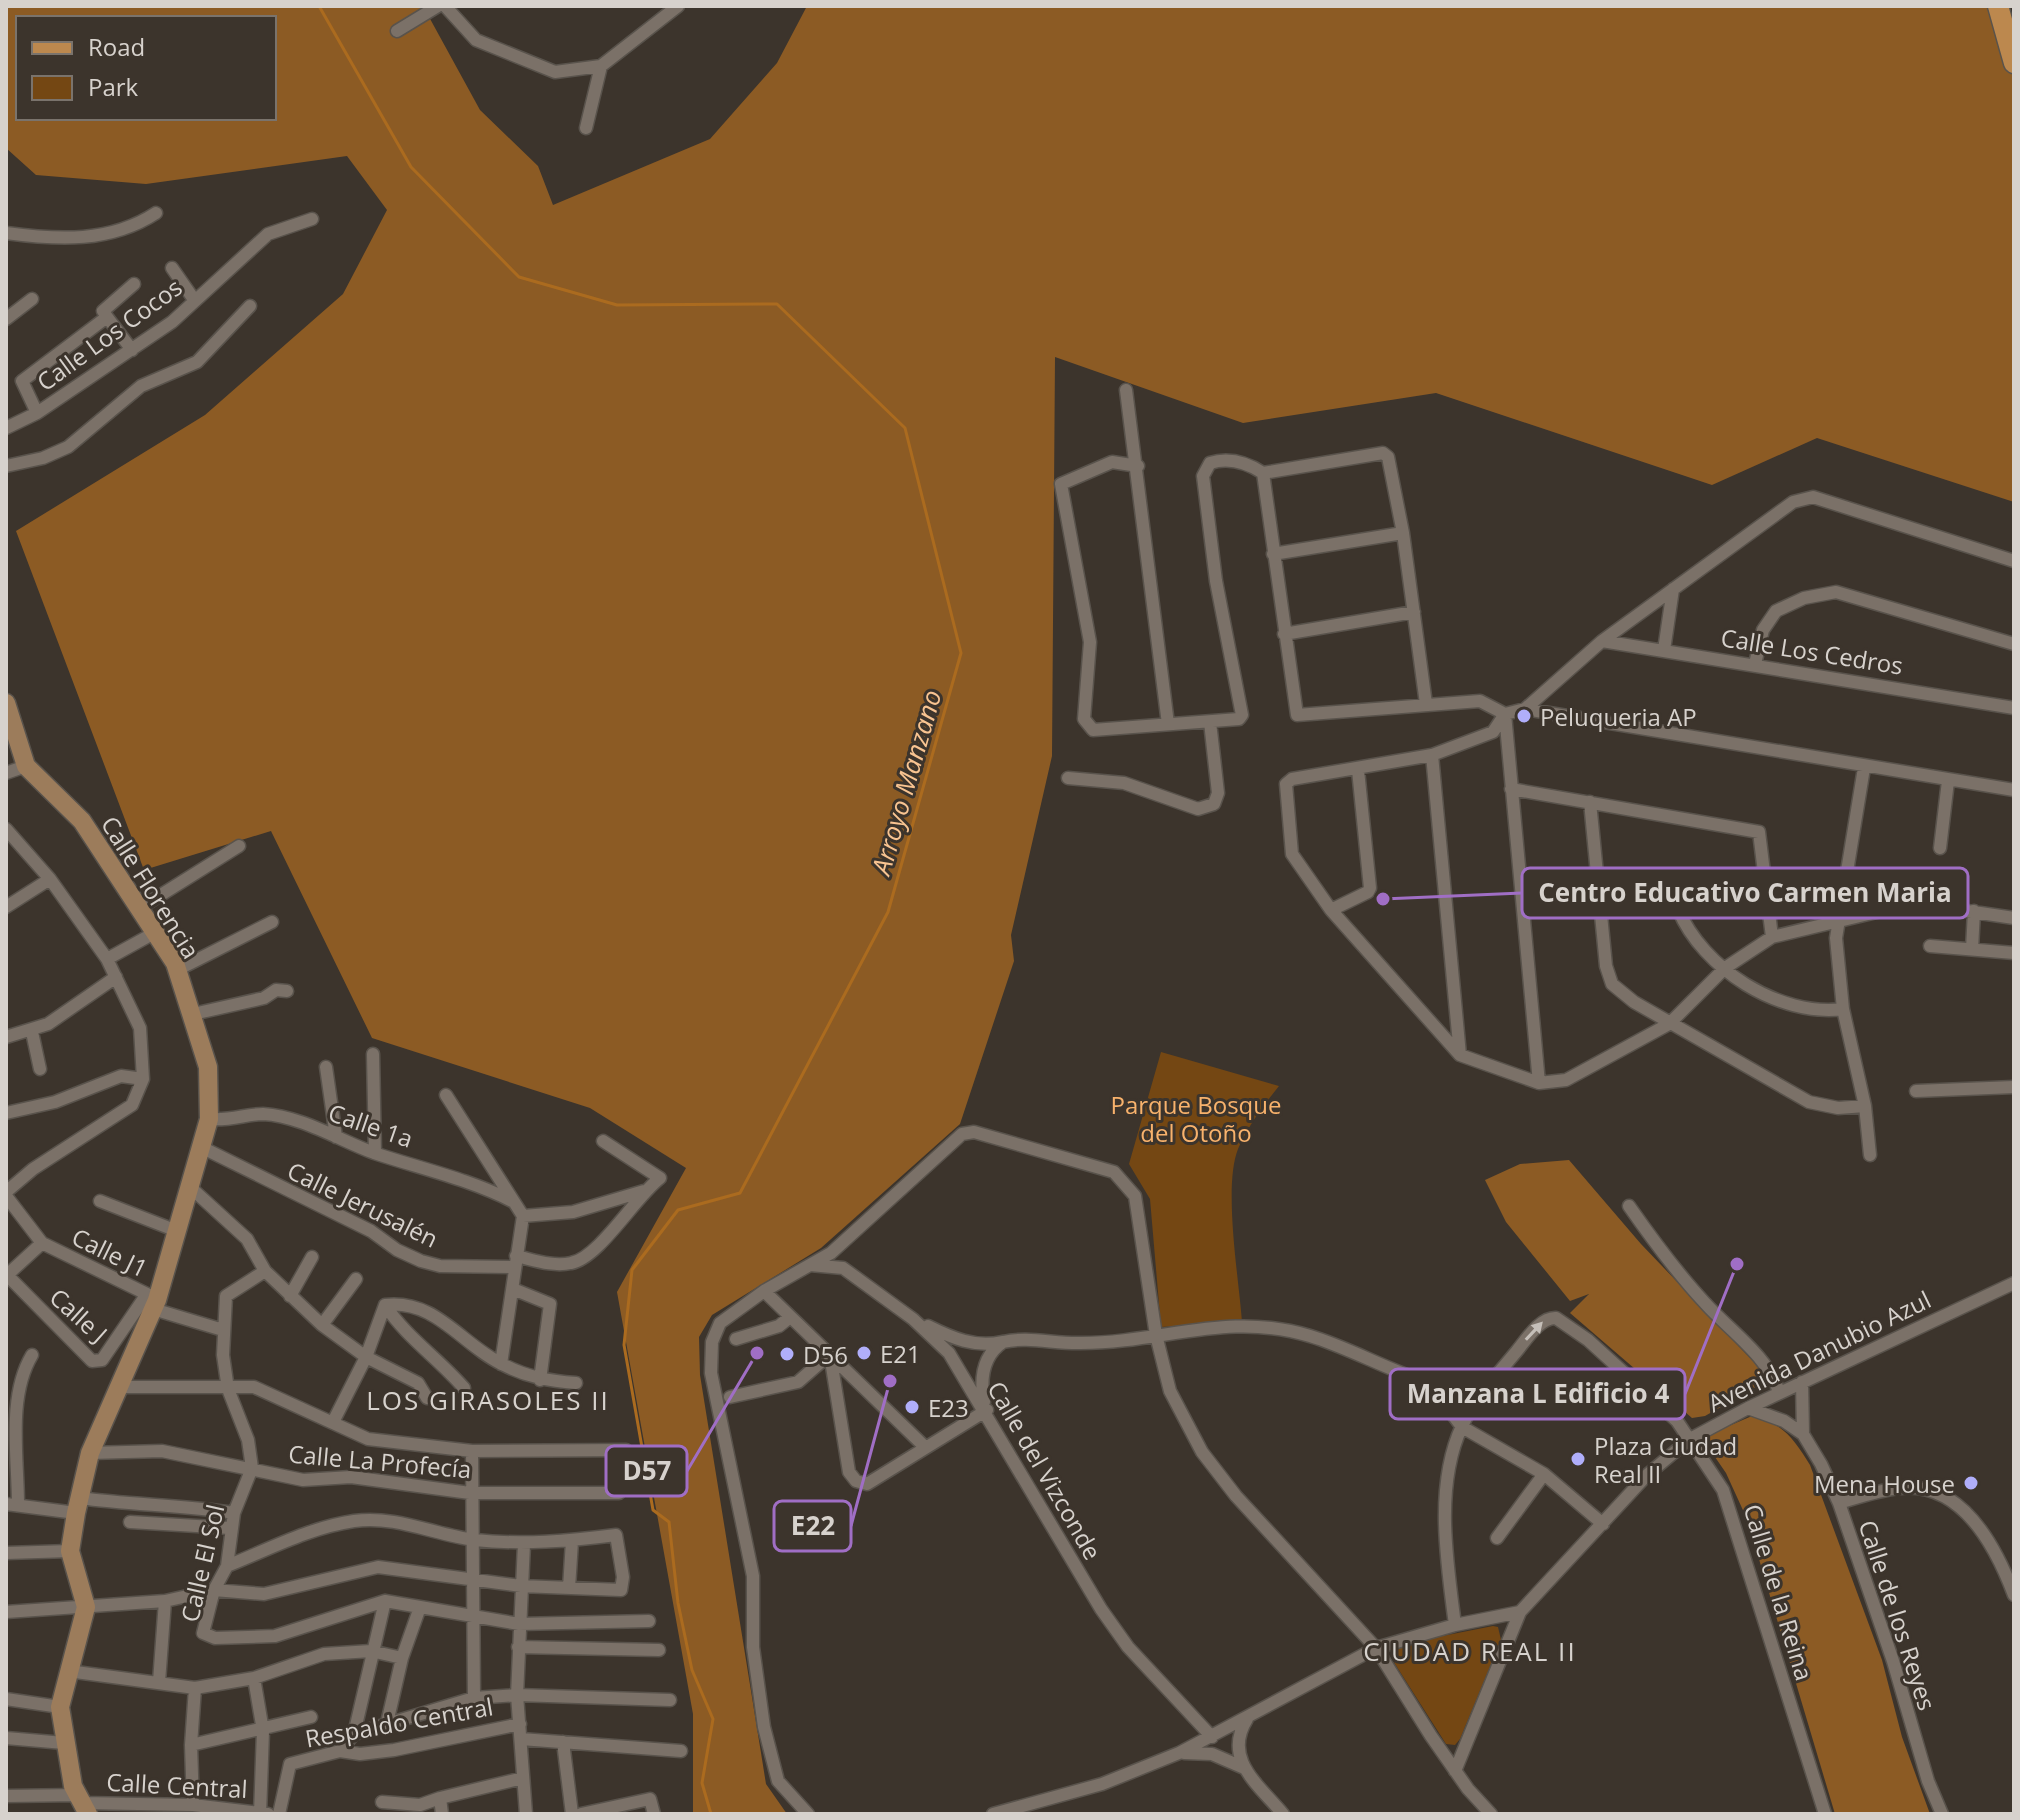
<svg xmlns="http://www.w3.org/2000/svg" width="2020" height="1820" font-family="'Open Sans',sans-serif">
<style>
.green{fill:#744713}
.forest{fill:#8c5b24;fill-rule:evenodd}
.lines{fill:none;stroke-linecap:round;stroke-linejoin:round}
.stream{stroke:#ab6b1f;stroke-width:3}
.street-casing{stroke:#59534c;stroke-width:15}
.secondary-casing{stroke:#59534c;stroke-width:21}
.primary-casing{stroke:#59534c;stroke-width:23}
.street{stroke:#7b7168;stroke-width:12}
.secondary{stroke:#9c7c5b;stroke-width:18}
.primary{stroke:#bc884e;stroke-width:20}
.oneway{fill:#c5bfb9}
.poi-dot{fill:#b0aefa;stroke:#3c342c;stroke-width:3}
.labels{text-anchor:middle;dominant-baseline:central;stroke-width:6;stroke-linejoin:round;paint-order:stroke}
.street-label{font-size:24px;fill:#d7d2cd;stroke:#3c342c}
.poi-label{font-size:24px;fill:#d7d2cd;stroke:#3c342c;text-anchor:start}
.park-label{font-size:24px;fill:#f8b26c;stroke:#3c342c}
.water-label{font-size:26px;font-style:italic;fill:#f9c491;stroke:#3c342c}
.neighbourhood-label{font-size:26px;letter-spacing:2px;fill:#d7d2cd;stroke:#3c342c}
.leader{fill:none;stroke:#a06ec5;stroke-width:3}
.callout-dot{fill:#a06ec5;stroke:#3c342c;stroke-width:3}
.callout{fill:#3c342c;stroke:#a06ec5;stroke-width:3}
.callout-label{font-size:26px;text-anchor:middle;font-weight:bold;fill:#d7d2cd}
</style>
<rect width="100%" height="100%" fill="#3c342c"/>
<path class="green" d="M1161 1052 1279 1086C1263 1106 1248 1126 1238 1149 1223 1187 1239 1279 1242 1322L1161 1327 1150 1199 1129 1164Z
M1493 1626 1498 1627 1501 1640 1460 1739 1455 1745 1446 1744 1395 1664 1392 1653 1402 1644Z"/>
<path class="forest" d="M6 6H423L480 110 538 166 553 205 710 139 777 63 807 6H1999L2014 47V502L1817 438 1712 485 1436 393 1243 423 1055 357 1052 756 1011 935 1014 961 960 1124 821 1248 712 1315 699 1337 700 1375 766 1784 787 1814H693V1714L617 1292 686 1168 590 1108 372 1038 271 831 144 870 16 531 205 415 343 294 387 210 347 156 146 184 36 175 6 148ZM18 18H274V118H18Z
M1569 1160 1641 1244 1770 1379 1705 1416 1692 1418 1570 1313 1589 1294 1570 1301 1506 1222 1485 1180 1520 1164Z
M1752 1416C1783 1423 1794 1439 1810 1465L1882 1660 1902 1737 1930 1814H1835L1747 1519 1726 1473 1706 1444 1710 1434Z"/>
<g class="lines">
<path class="stream" d="M319 6 411 167 519 277 617 305 777 304 905 428 961 653 888 912 740 1193 678 1210 632 1270 624 1345 653 1510 669 1522 678 1603 692 1670 713 1719 702 1783 711 1814"/>
<g class="street-casing">
<path id="street" d="M445 6 476 40 555 72 601 66 678 6
M397 31 438 6
M586 128 601 66
M6 233C58 240 110 243 156 213
M172 268 195 301
M107 317 103 311 134 284
M6 319 32 299
M1126 390 1168 724
M37 413 22 381 107 317 132 350
M6 428 37 413 172 322 268 234 312 219
M6 466 43 458 68 447 141 386 197 362 250 306
M1138 466 1112 462 1061 484 1090 642 1084 719 1093 730 1239 719 1242 715 1216 581 1203 476 1210 463C1229 457 1246 462 1263 473L1383 453 1388 457 1403 533 1426 704
M1263 473 1297 715 1480 701 1505 714
M1273 554 1403 533
M1284 634 1414 612
M1602 641 2014 708
M1664 650 1673 589
M1755 664 1763 630 1776 611 1804 598 1836 592 2014 644
M1525 709 1602 641 1793 502 1813 497 2014 561
M1505 714 1493 732 1432 755 1292 779 1286 784 1292 854 1331 910 1460 1055 1539 1083 1566 1080 1669 1024 1725 968 1772 937 1885 910 1933 906 2014 918
M1505 714 1525 709 2014 790
M1505 714 1539 1083
M1432 755 1460 1055
M1864 768 1836 938 1843 1009 1865 1106 1870 1155
M6 773 26 766
M1068 778 1124 783 1198 809 1214 804 1218 793 1210 722
M1511 789 1759 832 1772 937
M1590 802 1606 966 1612 984 1634 1002 1809 1102 1838 1108 1865 1106
M6 829 50 879 107 959 140 1028 143 1079 132 1105 33 1169 6 1192
M1940 848 1948 781
M6 907 50 879
M140 908 239 846
M1678 909C1703 969 1779 1017 1843 1009
M1331 910 1368 892 1370 888 1358 770
M1930 946 2014 953
M1972 949 1974 911
M107 959 156 932
M177 970 272 922
M193 1014 264 998 276 990 287 991
M32 1032 40 1069
M6 1037 48 1024 116 977
M373 1054 375 1153
M326 1067 336 1137
M1916 1091 2014 1087
M446 1095 523 1216 501 1364
M6 1113 55 1102 121 1076 143 1079
M209 1119C231 1121 246 1114 263 1114 301 1116 339 1140 374 1153 422 1169 469 1179 514 1202
M201 1147 371 1231 397 1250 421 1261 440 1266 515 1267
M190 1187 247 1239 265 1271 322 1325 366 1357 418 1383 427 1398
M6 1196 42 1243 151 1296
M100 1201 177 1231
M1629 1206C1652 1239 1677 1273 1705 1303 1729 1330 1768 1356 1779 1392
M523 1216 573 1212 644 1191
M516 1256C534 1260 553 1267 571 1263 599 1258 635 1197 660 1178L603 1141
M810 1265 843 1268 913 1319 949 1353 1101 1609 1128 1647 1212 1737
M265 1271 226 1296 223 1355 228 1389 248 1440 252 1468 234 1513 227 1566 214 1590 203 1633 215 1638 275 1636 385 1601 519 1624 649 1621
M7 1275 92 1361 102 1360 147 1294
M6 1276 42 1243
M513 1289 550 1304 540 1380
M764 1291 925 1447
M290 1296 312 1257
M385 1305C437 1299 461 1345 504 1365 527 1377 550 1381 576 1383
M385 1305C406 1337 439 1359 464 1388
M153 1309 223 1330
M322 1325 356 1279
M928 1326C952 1338 975 1348 1002 1342
M736 1339 779 1326 790 1317
M830 1354 849 1472 856 1481 867 1484 987 1410
M1428 1382 1462 1427 1544 1474 1603 1524
M1802 1382 1803 1434
M118 1387H254L368 1439 472 1451 626 1450
M730 1397 798 1382 830 1354
M984 1402C980 1379 982 1356 1003 1342 1028 1336 1055 1344 1081 1343 1162 1343 1228 1311 1310 1336 1367 1353 1423 1393 1484 1391
M1748 1408 1784 1421 1803 1434 1821 1464 1839 1503 1893 1661 1928 1781 1942 1814
M333 1422 366 1357 385 1305
M472 1451 474 1698
M90 1453 162 1451 303 1480 351 1477 470 1493H619
M80 1498C131 1505 182 1505 234 1513
M1839 1503C1859 1497 1879 1490 1900 1488 1962 1481 1996 1547 2014 1595
M6 1504 76 1513
M18 1505C18 1457 7 1397 32 1355
M130 1522 230 1528
M1497 1538 1544 1474
M524 1544 517 1695 526 1814
M6 1553 70 1551
M569 1588 572 1541
M6 1612 165 1601 214 1590 264 1594 378 1567 521 1586 621 1590 623 1577 616 1535C569 1541 523 1545 475 1540 435 1535 396 1515 354 1521 311 1527 267 1550 227 1566
M1455 1625C1447 1562 1434 1486 1462 1426 1475 1398 1497 1375 1516 1352 1526 1340 1540 1317 1556 1318L1588 1340 1677 1421 1723 1490 1825 1814
M518 1647 659 1650
M68 1671 195 1688 254 1678 324 1654 371 1651 402 1658
M254 1678 263 1731 260 1814
M159 1682 165 1601
M6 1699 60 1707
M1247 1719C1222 1759 1259 1785 1283 1814
M387 1723 402 1658 419 1610
M354 1734 385 1601
M6 1738 64 1743
M521 1739 681 1751
M563 1742 572 1814
M191 1745 311 1717
M340 1751 354 1734 474 1698 517 1695 670 1700
M1184 1753 1212 1754 1242 1767
M1455 1771 1520 1612 1647 1475 1690 1439 1748 1408 2014 1283
M6 1796 79 1795
M382 1802 420 1805 440 1798
M83 1803 193 1805 268 1814
M193 1805 191 1745 195 1688
M279 1814 290 1764 340 1751 360 1754 394 1750 520 1724
M442 1814 440 1798 523 1778
M581 1814 650 1799 654 1814
M808 1814 778 1781 764 1727 753 1647V1576L711 1373 712 1342 720 1323 764 1291 831 1253 962 1134 974 1132 1114 1172 1135 1196 1156 1335 1170 1391 1202 1452 1236 1496 1376 1648 1431 1736 1468 1789 1491 1814
M993 1814 1102 1784 1179 1753 1376 1648 1455 1625 1520 1612"/>
</g>
<g class="secondary-casing">
<path id="secondary" d="M6 703 26 766 82 821 175 963 208 1067 209 1119 157 1300 90 1453 76 1513 70 1551 86 1607 60 1707 73 1786 88 1814"/>
</g>
<g class="primary-casing">
<path id="primary" d="M1998 6 2014 63"/>
</g>
<use href="#street" class="street"/>
<use href="#secondary" class="secondary"/>
<use href="#primary" class="primary"/>
</g>
<defs><path id="oneway-solid" d="M-6-.8H1V-3.2L6.5 0L1 3.2V.8H-6Z" transform="scale(2)"/></defs>
<use class="oneway" href="#oneway-solid" transform="translate(1534 1331) rotate(-47)"/>
<g class="poi-dot">
<circle cx="1524" cy="716" r="8"/>
<circle cx="864" cy="1353" r="8"/>
<circle cx="787" cy="1354" r="8"/>
<circle cx="912" cy="1407" r="8"/>
<circle cx="1578" cy="1459" r="8"/>
<circle cx="1971" cy="1483" r="8"/>
</g>
<g class="labels">
<g class="street-label">
<text transform="translate(109 334) rotate(-36)">Calle Los Cocos</text>
<text transform="translate(1812 651) rotate(9)">Calle Los Cedros</text>
<text transform="translate(151 887) rotate(58)">Calle Florencia</text>
<text transform="translate(371 1125) rotate(19)">Calle 1a</text>
<text transform="translate(363 1204) rotate(26)">Calle Jerusalén</text>
<text transform="translate(110 1252) rotate(26)">Calle J1</text>
<text transform="translate(79 1315) rotate(42)">Calle J</text>
<text transform="translate(1819 1351) rotate(-26)">Avenida Danubio Azul</text>
<text transform="translate(380 1461) rotate(5)">Calle La Profecía</text>
<text transform="translate(1045 1470) rotate(60)">Calle del Vizconde</text>
<text transform="translate(202 1563) rotate(-77)">Calle El Sol</text>
<text transform="translate(1779 1592) rotate(73)">Calle de la Reina</text>
<text transform="translate(1898 1615) rotate(72)">Calle de los Reyes</text>
<text transform="translate(399 1722) rotate(-10)">Respaldo Central</text>
<text transform="translate(177 1785) rotate(3)">Calle Central</text>
</g>
<g class="poi-label">
<text x="1540" y="716">Peluqueria AP</text>
<text x="880" y="1353">E21</text>
<text x="803" y="1354">D56</text>
<text x="928" y="1407">E23</text>
<text x="1594" y="1445">Plaza Ciudad<tspan x="1594" dy="28">Real II</tspan></text>
<text x="1955" y="1483" text-anchor="end">Mena House</text>
</g>
<g class="park-label">
<text x="1196" y="1104">Parque Bosque<tspan x="1196" dy="28">del Otoño</tspan></text>
</g>
<g class="water-label">
<text transform="translate(906 782) rotate(-74)">Arroyo Manzano</text>
</g>
<g class="neighbourhood-label">
<text x="488" y="1400">LOS GIRASOLES II</text>
<text x="1470" y="1651">CIUDAD REAL II</text>
</g>
</g>
<path class="leader" d="M1383 899L1522 893M1737 1264L1685 1394M757 1353L687 1471M890 1381L851 1526"/>
<g class="callout-dot">
<circle cx="1383" cy="899" r="8"/>
<circle cx="1737" cy="1264" r="8"/>
<circle cx="757" cy="1353" r="8"/>
<circle cx="890" cy="1381" r="8"/>
</g>
<g class="callout">
<rect x="1522" y="868" width="446" height="50" rx="8"/>
<rect x="1390" y="1369" width="295" height="50" rx="8"/>
<rect x="606" y="1446" width="81" height="50" rx="8"/>
<rect x="774" y="1501" width="77" height="50" rx="8"/>
</g>
<g class="callout-label">
<text x="1745" y="902">Centro Educativo Carmen Maria</text>
<text x="1538" y="1403">Manzana L Edificio 4</text>
<text x="647" y="1480">D57</text>
<text x="813" y="1535">E22</text>
</g>
<rect width="2020" height="1820" fill="none" stroke="#d7d2cd" stroke-width="16"/>
<rect x="16" y="16" width="260" height="104" fill="#3c342c" stroke="#7a736c" stroke-width="2"/>
<rect x="32" y="42" width="40" height="12" fill="#bc884e" stroke="#7a736c" stroke-width="2"/>
<text x="88" y="56" font-size="24" fill="#d7d2cd">Road</text>
<rect x="32" y="76" width="40" height="24" fill="#744713" stroke="#7a736c" stroke-width="2"/>
<text x="88" y="96" font-size="24" fill="#d7d2cd">Park</text>
</svg>
